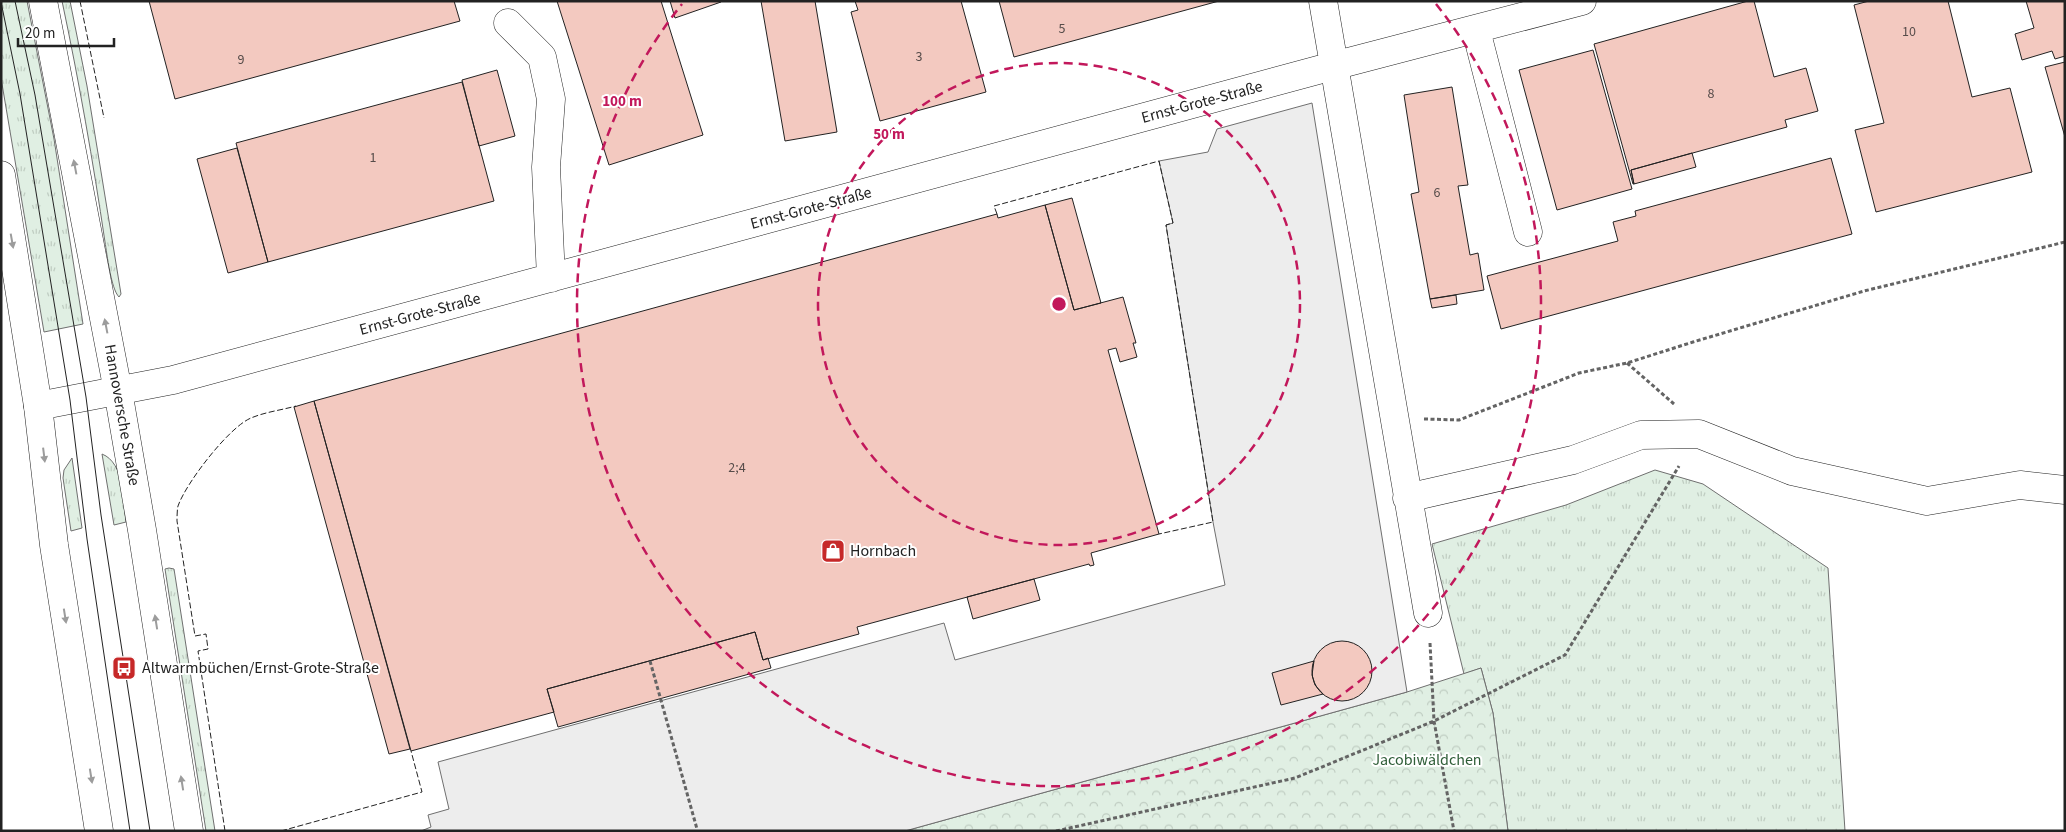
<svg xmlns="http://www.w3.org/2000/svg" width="2066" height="832" font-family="'Source Sans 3',sans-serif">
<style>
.grass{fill:url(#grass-tufts);stroke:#6f6f6f}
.forest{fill:url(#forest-crowns);stroke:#6f6f6f}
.parking{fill:#ededed;stroke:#6f6f6f}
.building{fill:#f3c9c0;stroke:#222}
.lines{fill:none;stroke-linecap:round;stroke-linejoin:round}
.minor-casing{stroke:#222;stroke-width:29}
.major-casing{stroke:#222;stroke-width:29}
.path{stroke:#646464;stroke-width:3;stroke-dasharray:4 2.5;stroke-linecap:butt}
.minor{stroke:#fff;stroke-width:28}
.major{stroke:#fff;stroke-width:28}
.tram{stroke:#222;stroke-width:1}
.fence{stroke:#222;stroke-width:1;stroke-dasharray:6 2.5;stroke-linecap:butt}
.oneway{fill:#9c9c9c}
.ring{fill:none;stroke:#c2185b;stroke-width:2.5;stroke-dasharray:9 6}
.labels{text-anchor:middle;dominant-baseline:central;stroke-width:4;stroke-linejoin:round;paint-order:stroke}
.number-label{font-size:14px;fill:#564c4a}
.street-label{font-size:16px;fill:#222;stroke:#fff}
.poi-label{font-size:16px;fill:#222;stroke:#fff;text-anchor:start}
.park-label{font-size:16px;fill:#2f5e38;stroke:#fff}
.centre{fill:#c2185b;stroke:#fff;stroke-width:2.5}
.ring-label{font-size:15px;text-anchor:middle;font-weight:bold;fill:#c2185b;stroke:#fff;stroke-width:4;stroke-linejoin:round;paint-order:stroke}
</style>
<defs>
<pattern id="grass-tufts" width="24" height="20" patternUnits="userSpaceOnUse" patternTransform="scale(1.25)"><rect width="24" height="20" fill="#e0efe3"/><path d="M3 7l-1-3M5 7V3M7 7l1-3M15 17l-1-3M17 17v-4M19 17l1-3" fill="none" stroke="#c0cdc2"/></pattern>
<pattern id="forest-crowns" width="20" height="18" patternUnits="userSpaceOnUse" patternTransform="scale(1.25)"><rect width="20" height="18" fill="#e0efe3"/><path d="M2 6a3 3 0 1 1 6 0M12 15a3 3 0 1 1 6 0" fill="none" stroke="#c0cdc2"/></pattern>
</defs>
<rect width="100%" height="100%" fill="#fff"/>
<path class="grass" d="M1 1H27L54 139 83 324 44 332 1 78Z
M62 1H70L87 86 121 294 119 297C111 289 107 254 105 242 93 161 79 81 62 1Z
M102 454C125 463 123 502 126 522L114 525Z
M72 458 82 528 71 531 63 478 64 470Z
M1655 470 1703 484 1828 568 1845 831H1508L1493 713 1481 668 1464 674 1432 544 1566 505Z
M169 568 174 569 215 831H206L165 569Z"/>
<path class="forest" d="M1481 668 1493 713 1508 831H905L1407 692Z"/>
<path class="parking" d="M1312 103 1407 692 905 831H421L431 827 428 815 449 809 438 762 944 623 955 660 1225 585 1213 522 1166 225 1173 223 1159 161 1208 152 1217 129Z"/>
<path class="building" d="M149 1H454L460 21 175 99Z
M557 1H661L703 135 609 165Z
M670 1H721V2L675 18Z
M761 1H815L837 132 785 141Z
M855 1H961L986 92 880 121 851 12 858 10Z
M999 1H1219L1014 57Z
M1748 1H1754L1774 77 1806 68 1818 111 1785 120 1787 127 1631 170 1634 184H1633L1594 44Z
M1869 1H1948L1972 97 2010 88 2032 172 1876 212 1855 130 1884 123 1854 5Z
M2026 1H2065V56L2055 59 2052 51 2022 60 2015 34 2034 28Z
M1593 50 1632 189 1557 210 1519 70Z
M2065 62V137L2045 67Z
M497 70 515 136 479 146 462 80Z
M462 82 494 201 268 262 236 143Z
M1452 87 1468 185 1458 186 1470 255 1478 253 1484 290 1430 299 1411 194 1419 192 1404 95Z
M237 148 268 262 228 273 197 159Z
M1692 153 1696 167 1634 184 1631 170Z
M1831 158 1852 234 1501 329 1487 276 1618 241 1613 222 1636 216 1635 211Z
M1072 198 1101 303 1074 310 1045 205Z
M1045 205 1074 310 1123 297 1136 343H1133L1137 357 1120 362 1116 348 1108 350 1159 534 1091 553 1094 565 1090 566 1089 564 857 627 859 634 763 660 755 632 547 689 554 712 411 751 314 401 997 214 998 218Z
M1456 295 1457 304 1432 308 1430 299Z
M314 401 410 749 389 754 294 407Z
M1034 579 1040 600 973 619 967 597Z
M755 632 763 660 768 658 771 668 558 727 547 689Z
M1312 671a30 30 0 1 1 60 0a30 30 0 1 1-60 0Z
M1314 661 1312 675 1315 685 1323 694 1281 705 1272 673Z"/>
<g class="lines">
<g class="minor-casing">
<path id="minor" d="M1323 1 1428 613
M508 23 542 57 551 99 546 167 551 278
M1476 30 1528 232
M38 406 173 380 1333 66 1582 1
M1407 498 1573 460 1641 435 1699 434 1792 471 1927 501 2020 485 2065 490"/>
</g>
<g class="major-casing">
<path id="major" d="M43 1 118 391 142 530 189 831
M1 175 38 406 54 545 99 831"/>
</g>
<path class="path" d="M1627 363 1674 404
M1424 419 1459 420 1579 373 1627 363 1693 342 1864 291 2065 242
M1430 643 1434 721 1454 831
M650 661 697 829
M1056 831 1295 778 1434 721 1565 655 1679 466"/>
<use href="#minor" class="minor"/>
<use href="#major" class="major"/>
<path class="tram" d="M15 1 35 95 86 397 101 515 150 831
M1 2 20 94 70 400 87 539 130 831"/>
<path class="fence" d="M80 1 104 118
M997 214 994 206 1159 161 1173 223 1166 225 1213 522 1159 534
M225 831 198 651 208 649 206 634 195 636 177 521C177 517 177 510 178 506 186 483 229 427 251 418 265 412 282 410 296 406
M281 831 422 792 411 751"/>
</g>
<defs><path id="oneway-solid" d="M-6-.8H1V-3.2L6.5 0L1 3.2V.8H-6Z" transform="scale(1.25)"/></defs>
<g class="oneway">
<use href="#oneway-solid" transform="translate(75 167) rotate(-101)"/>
<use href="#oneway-solid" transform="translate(12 241) rotate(80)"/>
<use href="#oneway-solid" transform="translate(106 326) rotate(-101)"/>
<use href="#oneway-solid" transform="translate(44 455) rotate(83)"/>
<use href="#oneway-solid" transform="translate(65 616) rotate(81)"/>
<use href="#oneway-solid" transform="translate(156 622) rotate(-99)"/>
<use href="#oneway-solid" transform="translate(91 776) rotate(81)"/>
<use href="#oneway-solid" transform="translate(182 783) rotate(-99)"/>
</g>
<g class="ring">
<circle cx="1059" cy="304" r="241"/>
<path d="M1436 4A482 482 0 1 1 682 4"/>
</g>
<defs>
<g id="shop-square" transform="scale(1.25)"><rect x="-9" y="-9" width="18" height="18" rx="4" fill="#c62828" stroke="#fff"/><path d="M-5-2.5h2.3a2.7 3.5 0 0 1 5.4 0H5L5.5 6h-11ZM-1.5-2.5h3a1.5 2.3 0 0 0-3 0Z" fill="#fff"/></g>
<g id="bus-square" transform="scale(1.25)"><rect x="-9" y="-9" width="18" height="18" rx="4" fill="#c62828" stroke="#fff"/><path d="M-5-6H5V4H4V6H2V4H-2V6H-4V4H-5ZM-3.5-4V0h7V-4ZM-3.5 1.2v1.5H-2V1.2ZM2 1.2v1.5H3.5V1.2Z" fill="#fff"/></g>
</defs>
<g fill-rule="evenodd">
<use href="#shop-square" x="833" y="551"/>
<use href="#bus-square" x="124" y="668"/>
</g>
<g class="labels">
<g class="number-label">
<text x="1062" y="29">5</text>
<text x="1909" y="32">10</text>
<text x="919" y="57">3</text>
<text x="241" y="60">9</text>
<text x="1711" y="94">8</text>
<text x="373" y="158">1</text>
<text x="1437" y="193">6</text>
<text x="737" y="468">2;4</text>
</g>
<g class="street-label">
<text transform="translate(1202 102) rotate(-15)">Ernst-Grote-Straße</text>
<text transform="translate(811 208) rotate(-15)">Ernst-Grote-Straße</text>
<text transform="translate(420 314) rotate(-15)">Ernst-Grote-Straße</text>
<text transform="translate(122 415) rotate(80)">Hannoversche Straße</text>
</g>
<g class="poi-label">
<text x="850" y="551">Hornbach</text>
<text x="142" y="668">Altwarmbüchen/Ernst-Grote-Straße</text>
</g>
<g class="park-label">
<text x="1427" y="760">Jacobiwäldchen</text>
</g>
</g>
<circle cx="1059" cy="304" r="8" class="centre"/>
<g class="ring-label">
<text x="622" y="106">100 m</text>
<text x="889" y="139">50 m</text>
</g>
<rect width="2066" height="832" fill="none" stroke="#222222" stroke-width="5"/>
<path d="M18 38v8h96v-8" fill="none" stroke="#222222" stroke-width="2.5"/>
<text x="25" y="38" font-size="15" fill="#222222" stroke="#ffffff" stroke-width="4" paint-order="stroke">20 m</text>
</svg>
